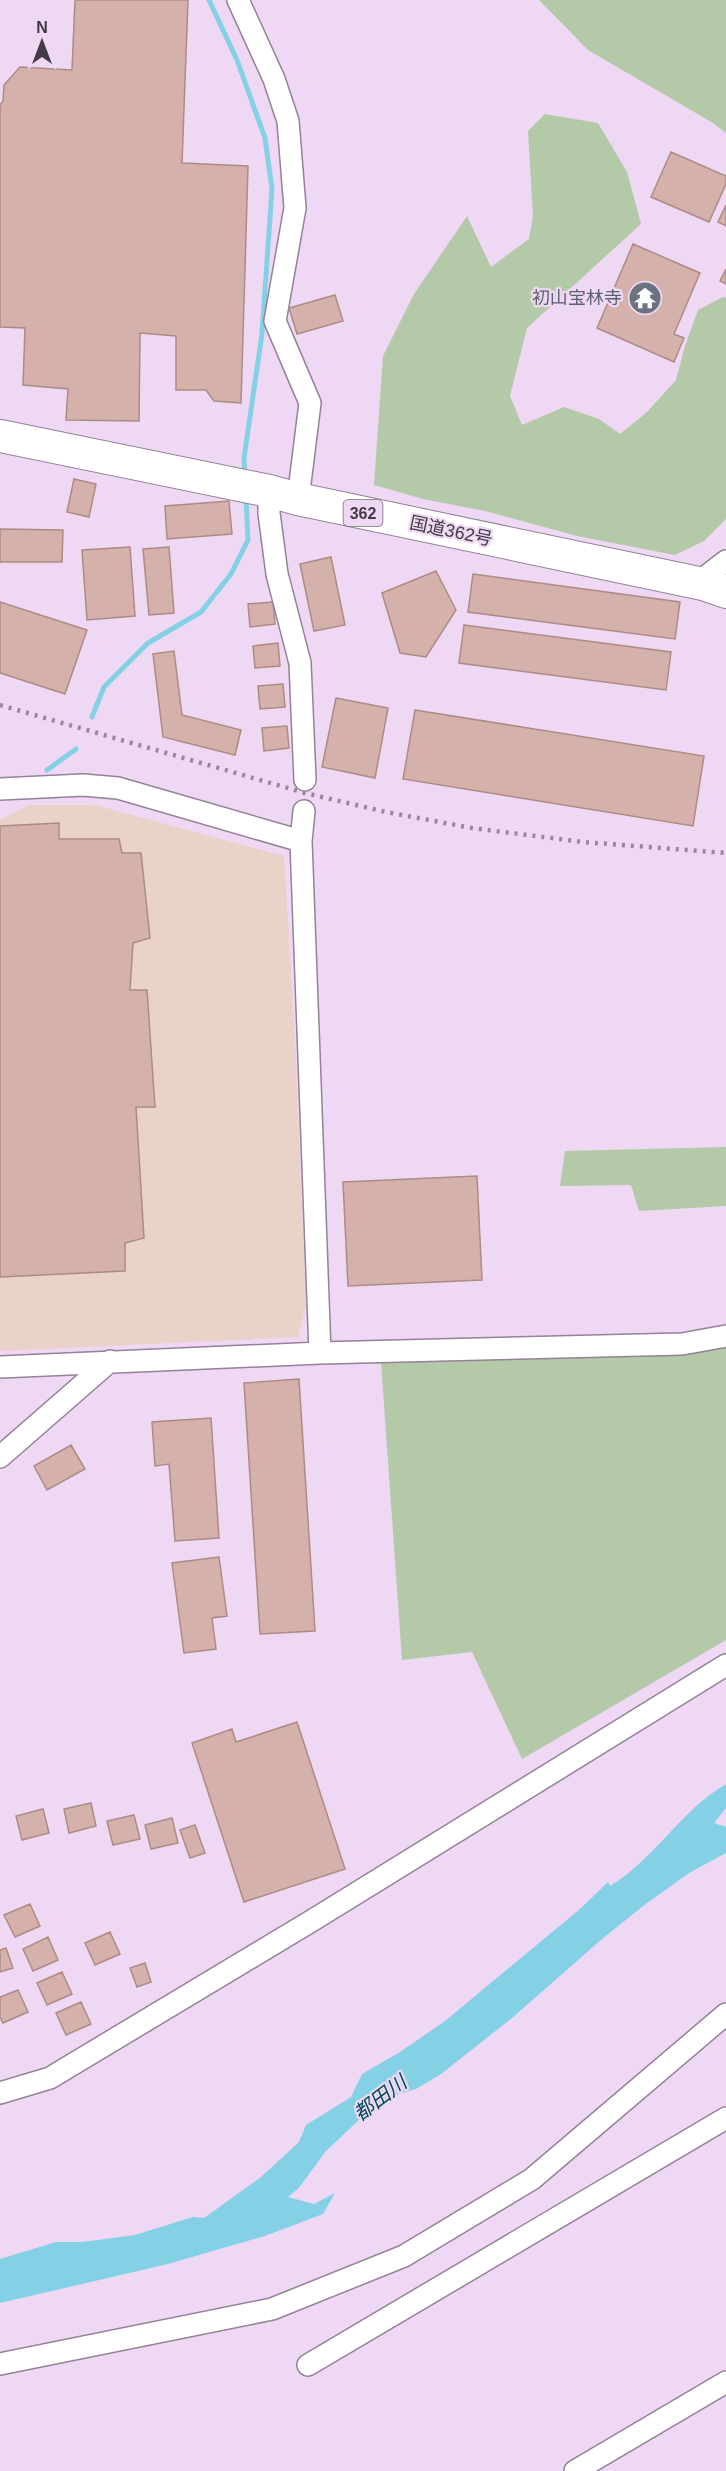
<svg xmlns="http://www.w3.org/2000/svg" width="726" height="2471" font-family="Helvetica,'Noto Sans JP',sans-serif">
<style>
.industrial{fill:#e9d2c7}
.green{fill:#b4c9a8}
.water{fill:#84d1e6}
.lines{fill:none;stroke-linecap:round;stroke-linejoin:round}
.stream{stroke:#84d1e6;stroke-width:5}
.building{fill:#d4b1aa;stroke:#ad8b85;stroke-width:1.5}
.minor-casing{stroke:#958198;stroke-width:24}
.highway-casing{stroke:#958198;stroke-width:34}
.minor{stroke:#fff;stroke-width:21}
.highway{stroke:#fff;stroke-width:32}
.rail{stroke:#96889a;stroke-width:4.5;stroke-dasharray:3 6;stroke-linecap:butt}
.labels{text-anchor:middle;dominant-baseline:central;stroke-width:4.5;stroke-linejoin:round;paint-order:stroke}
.shield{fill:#eed8f3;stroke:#766978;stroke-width:1.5}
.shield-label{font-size:16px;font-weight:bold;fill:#423a44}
.worship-label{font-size:18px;fill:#5b616d;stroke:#eed8f3;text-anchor:end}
.street-label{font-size:18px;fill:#423a44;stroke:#eed8f3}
.water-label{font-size:20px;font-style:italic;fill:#014a59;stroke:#eed8f3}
</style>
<rect width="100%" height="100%" fill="#eed8f3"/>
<path class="industrial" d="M29 805H95L284 856 295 1039 306 1307 298 1337 0 1351V820Z"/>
<path class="green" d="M539 0H726V133L713 123 588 50Z
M545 114 598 123 627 172 641 224 527 328 510 396 522 425 564 407 599 419 620 434 647 412 676 380 685 346 698 310 723 297 726 298V519L704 541 675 555 577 536 485 511 423 499 374 485 383 356 414 294 467 216 491 267 529 239 533 216 528 131Z
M726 1147V1206L639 1211 631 1185 560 1186 565 1151Z
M726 1340V1640L522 1759 472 1652 402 1660 381 1362Z"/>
<path class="water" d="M726 1784V1808L714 1823 726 1827V1853L689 1873 643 1906 602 1939 512 2018 441 2074 416 2089 399 2094 362 2117 325 2152 299 2188 288 2197 314 2204 335 2193 323 2214 265 2236 168 2264 0 2303V2259L56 2242H82L135 2235 193 2217 204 2218 261 2177 299 2142 306 2125 351 2097 362 2074 400 2052 445 2021 580 1909 608 1882 610 1886C655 1859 681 1810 726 1784Z"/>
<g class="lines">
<path class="stream" d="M209 0 237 60 265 138 272 189 262 334 244 458 245 477
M92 717 104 687 148 643 201 612 231 574 248 540 246 498
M47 770 76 749"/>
</g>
<path class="building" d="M75 0H188L182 163 248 166 241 403 214 401 206 390H176V336L140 333 139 421 66 420 68 389 23 385 25 328 0 327V105L3 101 4 85 20 67 72 70Z
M671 152 726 176V184L709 222 651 197Z
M726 205V226L718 222Z
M633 244 700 273 674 334 684 338 674 362 597 328Z
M726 269V284L720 281Z
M335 295 343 321 297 334 289 308Z
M74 479 96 484 89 517 67 512Z
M229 501 232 534 167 539 165 506Z
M0 529 63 530 62 562H0Z
M130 547 135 616 87 620 82 550Z
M169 547 174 613 149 615 143 549Z
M331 557 345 625 314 631 300 564Z
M436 571 456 610 426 657 400 653 382 593Z
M473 574 680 602 675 639 468 612Z
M0 602 87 630 65 694 0 673Z
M273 602 275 624 250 627 248 604Z
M464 625 671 652 666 690 459 663Z
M278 643 280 666 255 668 253 646Z
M174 651 182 715 241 730 235 755 163 737 153 654Z
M283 684 285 707 260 709 258 686Z
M336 698 388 708 375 778 322 767Z
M415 710 704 756 693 826 403 779Z
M287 726 289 748 264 751 262 728Z
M59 823V839H119L122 853H141L150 938 133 943 130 990H147L155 1107H136L144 1238 125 1243V1271L0 1277V826Z
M477 1176 482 1280 348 1286 343 1182Z
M299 1379 315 1631 260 1634 244 1383Z
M211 1418 219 1538 175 1541 169 1464 155 1466 152 1422Z
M71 1445 85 1469 47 1490 34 1466Z
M219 1557 227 1616 212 1618 216 1649 184 1653 172 1563Z
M297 1722 345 1869 244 1902 192 1743 232 1729 236 1742Z
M91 1803 96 1826 69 1833 64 1809Z
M43 1809 49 1833 22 1840 16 1816Z
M134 1815 140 1839 113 1845 107 1821Z
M172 1818 178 1843 151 1849 145 1825Z
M195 1825 205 1853 190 1858 180 1830Z
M30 1904 40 1926 15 1937 4 1915Z
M110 1932 120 1954 95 1965 85 1943Z
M48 1937 58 1960 33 1971 23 1949Z
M6 1948 13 1968 0 1972V1950Z
M145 1963 151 1982 137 1987 130 1968Z
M62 1972 72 1994 47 2005 37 1983Z
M18 1990 28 2012 3 2023 0 2017V1997Z
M81 2002 91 2024 66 2035 56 2013Z"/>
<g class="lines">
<g class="minor-casing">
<path id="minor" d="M238 0 274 79 288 121 295 208 275 321 310 403 298 499
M269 491V513L277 574 300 663 305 780
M703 584 709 574 726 561
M0 789 83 785 118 788 301 841
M304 811 301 841 320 1353
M0 1367 320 1353 682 1344 726 1336
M0 1457 110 1361
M0 2093 50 2078 313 1920 726 1665
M0 2364 272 2309 404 2256 532 2179 726 2014
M308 2365 726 2118
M575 2471 726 2382"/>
</g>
<g class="highway-casing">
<path id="highway" d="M0 436 269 491 298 499 703 584 726 592"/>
</g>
<use href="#minor" class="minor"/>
<use href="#highway" class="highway"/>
<path class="rail" d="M0 705 305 793 386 812 472 828 583 842 726 853"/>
</g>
<defs>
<g id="temple-disc" transform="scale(1.725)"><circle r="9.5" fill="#6b7280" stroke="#eed8f3"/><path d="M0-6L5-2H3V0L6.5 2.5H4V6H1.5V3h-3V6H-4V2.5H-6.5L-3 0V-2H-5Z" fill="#fff"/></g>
</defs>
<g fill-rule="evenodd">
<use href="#temple-disc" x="645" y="298"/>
</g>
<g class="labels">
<rect class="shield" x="343.5" y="500" width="39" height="26" rx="4.5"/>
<g class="shield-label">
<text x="363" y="513">362</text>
</g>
<g class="worship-label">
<text x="622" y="298">初山宝林寺</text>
</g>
<g class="street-label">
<text transform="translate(451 531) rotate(12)">国道362号</text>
</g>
<g class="water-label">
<text transform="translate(380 2098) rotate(-37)">都田川</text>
</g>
</g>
<g transform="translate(42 42)" stroke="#eed8f3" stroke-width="4.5" paint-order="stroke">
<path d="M0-4.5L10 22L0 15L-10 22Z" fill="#423a44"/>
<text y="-9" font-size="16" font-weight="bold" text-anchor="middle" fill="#423a44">N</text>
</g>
</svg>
